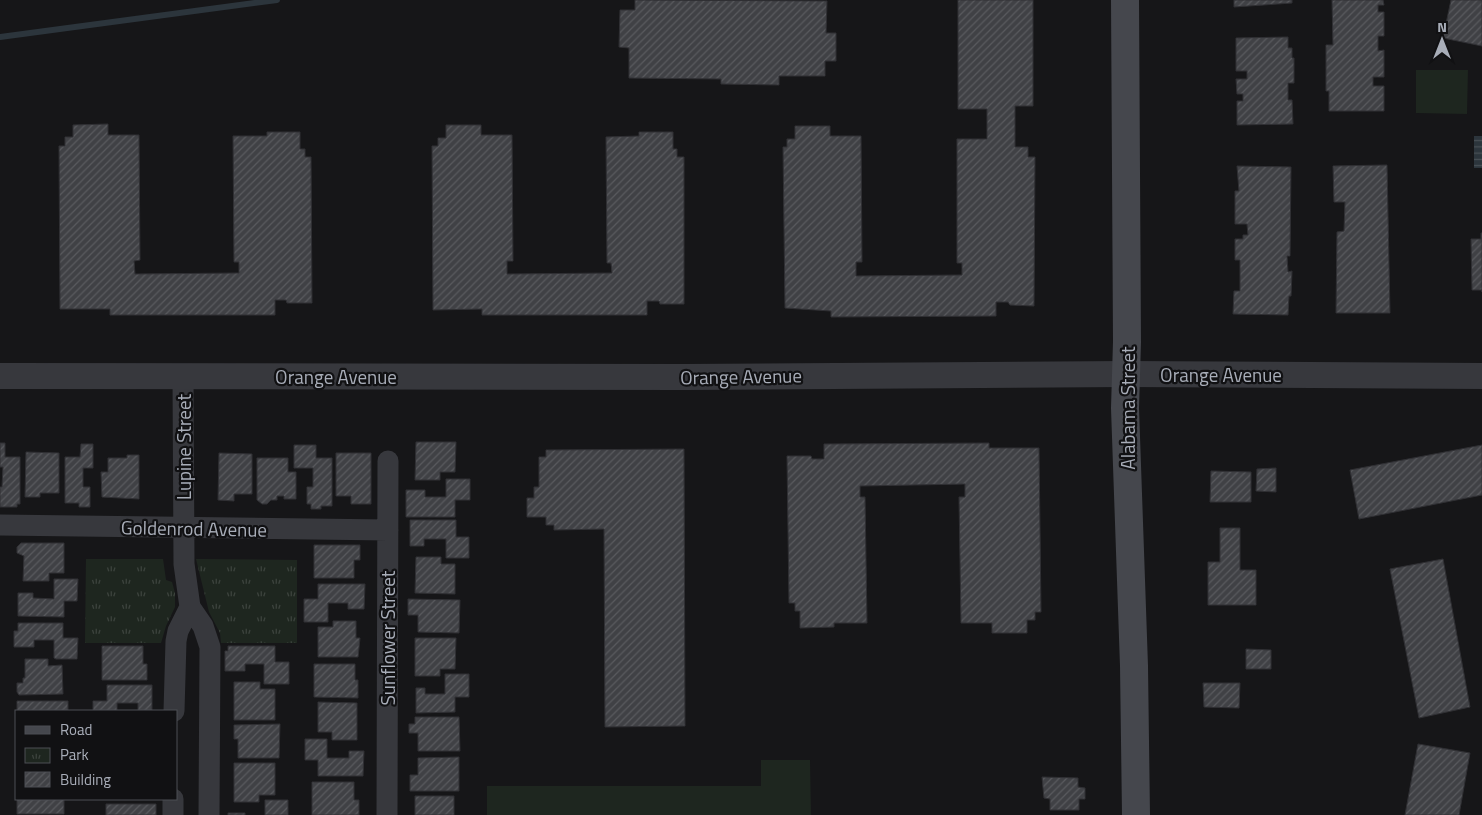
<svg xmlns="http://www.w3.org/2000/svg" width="1482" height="815" font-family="'Titillium Web',sans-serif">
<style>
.grass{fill:#1e261f}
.park{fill:url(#park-tufts)}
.water{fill:url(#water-rules)}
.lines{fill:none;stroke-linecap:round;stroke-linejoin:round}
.stream{stroke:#2c353c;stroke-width:6}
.building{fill:url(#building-hatch);stroke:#303034}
.minor{stroke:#37383d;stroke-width:21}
.tertiary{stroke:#37383d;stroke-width:26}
.secondary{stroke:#45474d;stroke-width:28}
.labels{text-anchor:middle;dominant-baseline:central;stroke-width:4.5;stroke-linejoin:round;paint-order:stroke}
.street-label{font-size:19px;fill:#a8adb8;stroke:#111113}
</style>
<defs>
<pattern id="park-tufts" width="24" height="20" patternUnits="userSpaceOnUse" patternTransform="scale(1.25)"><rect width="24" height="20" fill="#1e261f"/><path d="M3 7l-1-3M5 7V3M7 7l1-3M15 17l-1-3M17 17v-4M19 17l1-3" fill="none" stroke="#3c433d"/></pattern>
<pattern id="water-rules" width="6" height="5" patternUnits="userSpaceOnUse" patternTransform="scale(1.25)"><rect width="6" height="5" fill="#2c353c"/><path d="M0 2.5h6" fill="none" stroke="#485056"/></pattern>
<pattern id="building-hatch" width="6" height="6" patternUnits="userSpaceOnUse" patternTransform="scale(1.25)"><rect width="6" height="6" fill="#404145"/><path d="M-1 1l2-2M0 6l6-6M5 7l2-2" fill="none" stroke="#595a5e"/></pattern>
</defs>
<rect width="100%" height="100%" fill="#161618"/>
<path class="grass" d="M1416 70H1468L1467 114 1416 113Z
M761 760H810L811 815H487V786H761Z"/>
<path class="park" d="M86 559H163L166 580 172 582 175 593V607L166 626 161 643H85Z
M196 559 297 560V643H221L220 633 209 612Z"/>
<path class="water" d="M1474 136H1482V168H1474Z"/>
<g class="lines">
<path class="stream" d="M0 37 277 0"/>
</g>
<path class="building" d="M635 0 827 1 826 33H836V61H825V76H779V85L721 84V79L629 78V48L619 47 620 10H635Z
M958 0H1033V106H1015V147H1028V157H1035L1034 306 1010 305 1008 302H996V316L831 317V311L785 308 783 147H787V139H795V126H830V136H861L862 262H856V276L962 275V263H957V139H987V109H958Z
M1234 0H1292V3L1234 7Z
M1332 0H1383L1384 5H1378V12H1384V36H1378V51L1384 50V77H1373V86H1384V111H1329V91H1326V45H1333Z
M1451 0H1482V46L1443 38Z
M1288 37V48H1292V58H1294V83H1288V100H1292L1293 124 1237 125V101H1243V94H1237L1236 79H1247V71H1236V38Z
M108 124V135H139L140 260 134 261 135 274 239 273V262H234L233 136H267V132H300V149H305V157H311L312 303H287L286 300H275V315H110V309H60L59 146H65V137H73V125Z
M446 125H481V135H512L513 261H507V274L612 273 611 263H607L606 137 639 136V132H673V149H677V157H684V304H660L659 301H647V315H482V309L433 310 432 146H438V138H446Z
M1387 165 1390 313H1336L1337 232 1344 231 1345 202H1334L1333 166Z
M1237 166 1291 167 1290 256H1287L1288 272 1292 271 1291 296H1289L1288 315 1233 314 1234 291H1240V260H1235V239H1243V235H1248L1247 224H1235V191H1239Z
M1481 233H1482V292V290H1472L1471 239H1481Z
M416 442H456L455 472H440V480H415Z
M0 443H5V457H20V504H17V507H0V487H2L3 467H0Z
M989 443V448H1039L1041 612H1035V620H1027V633H992V623H961L959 497H965V484L860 486V497H865L867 623H834V627L800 628V611H795V603H789L787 456H811L812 459H824V444Z
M81 444H93V468H83V487H90V507H79V503H65V457H80Z
M294 445H316V458H332V506H321V509H311V504H307V487H313V468H294Z
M1482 445V495L1359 519 1350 470Z
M684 449 685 726 605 727 604 529 554 530V525H546V517H527V498H534V487H539V457H546V450Z
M26 452 59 453V493H40V497H25Z
M219 453 252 454V494H234V501L218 500Z
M336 453H371V504H351V496H336Z
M127 455H139V499L102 497 101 472H108V458H127Z
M257 458H288V472H296V499H284V496H277V500H271L267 504H262L257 500Z
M1276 468V492L1256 491 1257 469Z
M1211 471 1251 472V502H1210Z
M446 479H470V500H455V517H406V490H425V497H446Z
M410 520H456V537H469V558H446V539H424V546H410Z
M1220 528H1240V570H1256V605H1208V562H1220Z
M21 543H64V573H49V581H23L24 556 17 553V547Z
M314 545H360V560H354V578H314Z
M416 557H441V564H455V594L415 593Z
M1443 559 1470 707 1419 718 1390 569Z
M54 579H78L77 601H64V617L18 616V593H33V598L54 599Z
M318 584H365L364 609H348V603H328V622H304V599H318Z
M408 599 460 600 459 633 418 632V615H408Z
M333 621H356V638H360L358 657H318V627H333Z
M18 623H63V638H78L77 659H56L54 658V640H34V647H14V631H18Z
M415 638H456L455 669H440V676H415Z
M102 646H143V664H147V680H102Z
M228 646H275V662H289V684H264V664H245V671H225V651H228Z
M1246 649 1271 650V669H1246Z
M25 659H48V666L62 665 63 694 19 695 17 692V683H23V678H25Z
M314 664H355V680H358V698L314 697Z
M445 674H469V697H455V712L416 713V688H425V694H445Z
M234 682H260V689H275V720H234Z
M1203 683H1240L1239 708 1204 707Z
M107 685H152V711H138V703H117V711H93V701H107Z
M17 701H68V711H17Z
M318 702 357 703V740H332V732H318Z
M415 717H459L460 751H418V733H409V724H415Z
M280 724 279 758H238V739H234V725Z
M305 739H327V758H349V751H364L363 776H318V760H305Z
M1418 744 1470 753 1459 815H1405Z
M459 757V791H410V775H418V758Z
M234 763H275V795H259V802H234Z
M1042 777 1078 778V787L1085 788V799H1079V810H1050V799L1044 798Z
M312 782H354V800H359V815H312Z
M415 796H454V815H415Z
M17 799H64V814H17Z
M265 800H288V815H265Z
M106 804H156V815H106Z
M228 813H245V815H228Z"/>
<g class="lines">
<path class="minor" d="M183 376 184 564 190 607 203 626 210 647 209 815
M0 525 388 530
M174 711 176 641 178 631 190 607
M173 815V799
M387 815 388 461"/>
<path class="tertiary" d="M0 376 685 377 1126 374 1482 376"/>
<path class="secondary" d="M1125 0 1127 342 1125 408 1134 666 1136 815"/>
</g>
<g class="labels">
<g class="street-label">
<text x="1221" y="374">Orange Avenue</text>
<text x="336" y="376">Orange Avenue</text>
<text transform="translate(741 376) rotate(-1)">Orange Avenue</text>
<text transform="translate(1127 408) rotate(-90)">Alabama Street</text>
<text transform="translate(183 447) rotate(-90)">Lupine Street</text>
<text transform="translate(194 528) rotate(1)">Goldenrod Avenue</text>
<text transform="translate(387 638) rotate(-90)">Sunflower Street</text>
</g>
</g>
<rect x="15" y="710" width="162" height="90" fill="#111113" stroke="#4d4f55"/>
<rect x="25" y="726" width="25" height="8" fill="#45474d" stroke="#4d4f55"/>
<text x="60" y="735" font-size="15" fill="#a8adb8">Road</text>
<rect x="25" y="748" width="25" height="15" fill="url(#park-tufts)" stroke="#4d4f55"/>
<text x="60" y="760" font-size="15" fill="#a8adb8">Park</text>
<rect x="25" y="772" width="25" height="15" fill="url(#building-hatch)" stroke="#4d4f55"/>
<text x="60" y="785" font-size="15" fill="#a8adb8">Building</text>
<g transform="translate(1442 40)" stroke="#111113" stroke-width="4" paint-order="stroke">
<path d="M0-4L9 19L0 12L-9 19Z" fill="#a8adb8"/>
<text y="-8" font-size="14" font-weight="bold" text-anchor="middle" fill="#a8adb8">N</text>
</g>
</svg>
